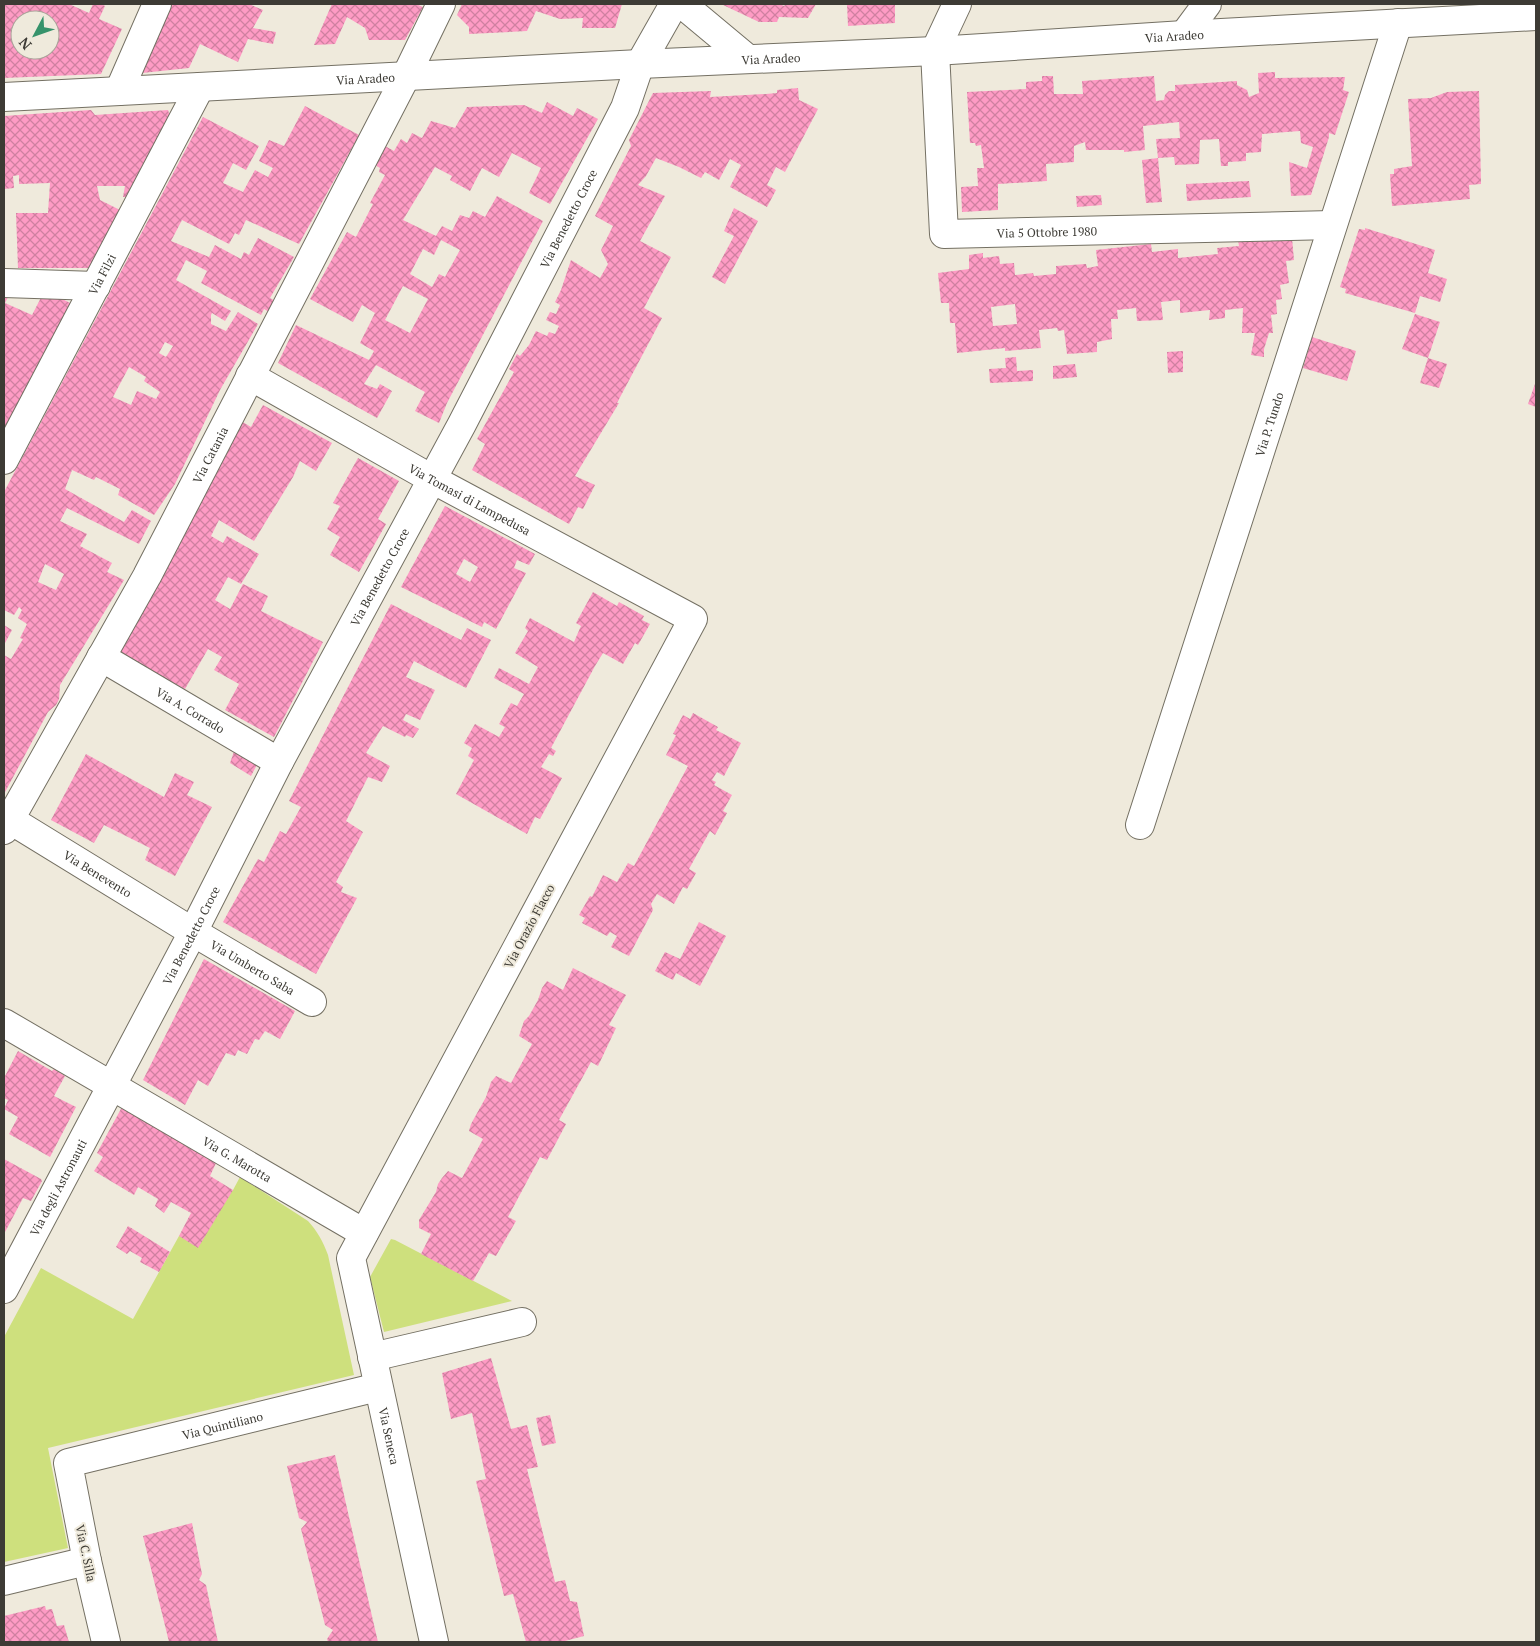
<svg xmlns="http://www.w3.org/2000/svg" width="1540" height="1646" font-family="'PT Serif',serif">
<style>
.grass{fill:#cee07d}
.building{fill:url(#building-cross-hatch);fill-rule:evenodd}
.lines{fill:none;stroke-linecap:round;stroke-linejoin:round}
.minor-casing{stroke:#747063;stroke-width:30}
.minor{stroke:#fff;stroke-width:28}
.labels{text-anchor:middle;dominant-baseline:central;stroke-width:4;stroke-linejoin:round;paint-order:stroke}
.street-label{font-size:12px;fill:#3d3b35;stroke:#efeadc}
</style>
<defs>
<pattern id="building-cross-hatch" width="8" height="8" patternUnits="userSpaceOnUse" patternTransform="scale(1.25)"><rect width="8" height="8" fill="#fe9bc4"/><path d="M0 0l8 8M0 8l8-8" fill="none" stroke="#cf80a0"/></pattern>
</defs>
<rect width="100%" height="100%" fill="#efeadc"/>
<path class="grass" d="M240 1177 308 1221C317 1231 323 1241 328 1255L354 1375 48 1448 68 1548 4 1562V1337L41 1268 133 1319 179 1236 233 1190Z
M391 1239 395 1240 512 1301 384 1332 370 1277Z"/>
<path class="building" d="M4 4H69L89 13 93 4H101L105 6 99 19 122 29 101 74 4 78ZM20 20H50V50H20Z
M165 4H249L263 10 253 28 276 32 273 44 248 39 238 62 200 44 189 68 142 73Z
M332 4H416L423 7 405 40H369L365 28 347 17 335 44 314 45Z
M462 4H622L615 28H582L583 18 560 19 536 11 527 31 469 34V27L457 15Z
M721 4H780L784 6 786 4H816L808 18 779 17 777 22H759Z
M847 4H895V23L848 26Z
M1275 72V78L1345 77 1343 90 1349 92 1335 135 1329 133V137L1311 195 1291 196 1289 162 1307 168 1313 147 1301 143 1300 131 1262 134 1261 152 1246 153V161L1228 162V166H1221L1219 139 1200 140 1199 164 1175 165 1174 157 1158 158 1156 139 1180 138 1179 122 1143 126 1145 150 1124 152V150H1086L1085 142 1074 146V162L1046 164 1047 181 998 184V210L962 212 961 187 978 186 977 168H984L981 145 976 146 975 143H970L967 92 1026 89V82L1042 81V76H1053L1054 94H1083L1082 81 1154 76 1156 101 1164 100 1165 95 1169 91H1175V85L1237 81V85L1247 90 1249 97 1259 93 1258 73Z
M798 88 799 100 818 109 785 172 776 167 767 185 776 190 767 207 730 187 741 165 730 159 719 180 705 172 701 178 679 167 656 158 646 176 638 185 665 196 640 241 671 257 644 308 662 318 617 403H619L575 476 595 485 583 509 578 507 569 524 472 470 485 444 477 439 514 372 509 369 517 354 520 356 529 345 536 331 547 336 549 332 555 334 559 326 546 320 550 312 556 314 560 305 555 302 561 290 571 260 600 278 608 264 601 250 613 226 595 216 631 146 629 140 653 93 711 91 710 97 766 94 777 93V90Z
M1479 91 1481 184 1469 185 1470 199 1392 206 1390 174H1394V169L1412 166 1408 99 1431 98 1447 92Z
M547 102 573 116 577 108 598 119 550 204 529 193 541 168 512 153 499 177 482 168 470 191 450 180 452 176 435 167 403 220 436 236 442 226 452 231 460 215 469 218 473 211 485 217 497 196 543 221 447 403 439 423 415 411 425 392 376 365 364 384 377 389 380 384 392 391 377 418 278 363 296 325 369 360 374 351 360 343 375 313 362 305 353 322 310 299 347 232 356 237 373 204 370 203 385 175 379 172 380 168 375 165 385 146 394 151 401 139 407 143 412 133 422 138 431 121 455 128 467 107 524 105 542 113ZM441 240 460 250 445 277 439 274 432 287 410 274 423 249 434 255ZM403 286 428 299 410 333 385 320Z
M305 106 359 135 299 244 246 220 239 235 235 233 229 244 182 220 171 241 209 257 215 245 241 259 244 252 249 255 258 238 294 257 270 298 275 301 269 312 264 309 261 315 201 283 207 271 186 260 176 280 231 311 225 321 212 313 211 315V324L226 331 238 312 258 324 220 390 175 484 154 515 118 495 120 489 96 477 94 480 72 470 65 489 124 522 132 510 151 521 139 544 67 508 60 521 87 534 80 546 112 563 107 572 124 580 60 685 59 699 56 705 48 712 4 794V655L11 659 23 639 20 638 27 624 18 618 22 610 19 607 14 615 4 610V492L203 117 259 146 246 170 233 163 223 183 243 192 255 170 268 177 273 168 259 161 269 140 284 146ZM165 342 173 346 166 357 159 353ZM129 367 146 377 144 381 160 392 156 399 137 391 131 405 113 397ZM45 564 64 574 56 590 38 582Z
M91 110 95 115 168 110 171 119 130 197H123L125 186H97L100 200 120 210 91 268H18L16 213H48L50 183 19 184V175L13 176 14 188 4 189V116Z
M1158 158 1162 202 1146 203 1142 160Z
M1249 181 1251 197 1187 201 1186 184Z
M1101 195 1102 205 1077 207 1076 196Z
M734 208 758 221 725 284 712 277 734 236 724 231Z
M1365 228 1435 250 1428 273 1447 279 1440 302 1420 296 1415 313 1345 293 1346 289 1340 287 1359 229 1365 230Z
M1292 238 1294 260 1286 261 1289 283 1280 285 1282 299 1276 300 1277 314 1271 315 1273 333H1269L1264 349V357L1251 355 1255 333H1242L1243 308 1225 310V318L1209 320 1210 310 1180 313V300L1161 302 1163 320 1137 321 1136 308 1117 310 1118 319H1111L1112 339 1097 342V352L1067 354 1064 330 1058 331 1057 328 1039 330 1041 348 1005 351V348L957 353 955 323H950L949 303H941L938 273 969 269V255L983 253V258L999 256 1000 264 1014 263 1015 275 1033 273 1034 276 1056 274V266L1086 264 1087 268 1098 266 1096 250 1151 244 1152 252 1178 249V258L1218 254 1217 248 1239 246 1238 240 1252 239V242ZM1015 304 1017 324 993 326 991 307Z
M45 290 74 305 60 326 4 430V295H9L5 303 32 315Z
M1415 314 1440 322 1428 358 1402 349Z
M1312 337 1356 351 1347 381 1303 368Z
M1183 351V372L1168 373 1167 352Z
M1016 357 1017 371 1033 370V381L990 383 989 369 1006 368 1005 358Z
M1428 358 1447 364 1439 388 1420 383Z
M1075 364 1077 377 1053 379V366Z
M1536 381V407L1528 404Z
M263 405 332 443 316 471 300 461 293 477 254 541 219 520 211 536 223 543 227 536 259 554 241 584 228 577 215 600 230 609 243 584 268 596 261 611 323 642 274 737 225 710 239 684 214 670 222 657 208 649 185 689 118 654 241 421 251 427Z
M358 458 399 481 378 519 386 524 359 572 330 555 340 537 327 529 340 506 333 503Z
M445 506 535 554 529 565 517 560 514 568 526 573 496 629 484 622 482 627 401 587ZM464 559 478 567 470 582 456 574Z
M593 592 617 606 619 602 644 616 642 620 650 624 638 645 635 643 623 664 603 653 595 666 551 748 556 751 553 756 549 754 541 767 562 778 540 819 535 817 527 834 456 794 474 760 468 756 472 748 464 743 475 724 499 737 505 727 499 724 511 703 517 706 524 694 494 678 499 668 529 684 538 667 515 653 528 631 525 628 530 618 574 642 581 626 576 623Z
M391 604 461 640 467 628 491 640 466 688 414 661 406 677 435 690 420 720 406 714 403 720 419 729 413 738 406 735 405 737 383 726 366 753 390 766 382 782 368 777 346 821 363 832 336 882 343 887 341 892 357 898 316 974 223 922 258 859 264 862 280 831 286 834 301 807 289 801Z
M4 625 12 630 4 645Z
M693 713 718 727 716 730 741 743 724 776 717 772 712 780 716 782 714 785 732 795 723 811 727 813 715 835 710 831 689 869 696 873 687 889 683 887 674 904 657 894 651 904 653 910 629 956 611 947 617 936 610 932 607 936 582 923 585 918 579 915 590 896 592 897 603 875 617 882 628 863 634 866 688 766 666 755 676 735 673 734 683 715 690 719Z
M236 746 260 759 251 776 230 763Z
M86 754 164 797 175 773 194 782 187 795 212 807 175 876 145 860 150 848 104 825 94 843 51 820Z
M699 922 726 936 700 986 676 973 673 980 655 971 665 952 680 959Z
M204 959 295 1011 280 1039 265 1031 259 1040 255 1039 247 1054 238 1050 235 1056 226 1053 208 1086 198 1080 185 1105 143 1080Z
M573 968 626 995 609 1025 616 1028 598 1066 591 1062 559 1120 566 1124 547 1160 540 1157 508 1217 516 1221 496 1256 489 1253 473 1281 421 1254 431 1234 419 1228V1220L436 1192 438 1184 442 1178 448 1171 462 1178 483 1139 469 1131 471 1124 486 1097 491 1082 496 1076 511 1083 532 1044 519 1036 524 1021 529 1016 538 1000 542 988 547 981 563 990Z
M18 1051 52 1071 54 1069 65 1076 54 1096 76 1107 50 1157 9 1134 18 1117 4 1109 8 1100 4 1098V1078Z
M122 1107 216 1163 210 1176 233 1190 198 1248 179 1236 191 1213 171 1202 164 1213 155 1206 158 1199 138 1187 134 1195 94 1171 103 1157 97 1153Z
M4 1159 41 1179 42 1181 31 1201 23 1198 4 1234Z
M128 1226 170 1252 159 1272 140 1262 142 1258 130 1251 127 1254 116 1247Z
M491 1358 511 1429 527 1425 538 1467 527 1469 555 1582 565 1580 570 1601 577 1602 584 1636 561 1642H526L513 1594 504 1596 476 1481 486 1479 472 1413 451 1419 442 1373Z
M550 1415 556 1443 542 1446 536 1418Z
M335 1455 349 1517 378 1642H328L327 1639 333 1630 325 1625 301 1529 307 1522 299 1518 287 1466Z
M192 1523 202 1574 199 1580 206 1585 218 1642H169L143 1536Z
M45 1606 46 1610 52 1609 57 1626 64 1625 69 1642H4V1616Z"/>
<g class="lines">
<g class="minor-casing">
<g id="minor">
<path d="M682 4 748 59"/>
<path id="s1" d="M957 4 935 51 944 234 1332 225"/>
<path d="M1184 35 1207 4"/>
<path d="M119 91 157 4"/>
<path id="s2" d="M4 97 640 64 935 51 1184 35 1536 16"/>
<path d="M4 283 96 286"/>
<path id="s3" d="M250 376 432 479 693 619 351 1258 434 1642"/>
<path id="s4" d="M4 460 200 87"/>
<path id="s5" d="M101 657 279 762"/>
<path id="s6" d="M4 816 193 932 312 1002"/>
<path id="s7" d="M1140 825 1398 23"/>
<path id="s8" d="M4 830 147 576 406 76 441 4"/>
<path id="s9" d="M4 1023 364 1233"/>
<path id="s10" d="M4 1289 193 932 279 762 462 424 625 108 640 64 674 4"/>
<path d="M372 1357 522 1322"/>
<path d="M4 1581 87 1561"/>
<path id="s11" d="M106 1642 87 1561 68 1463 378 1387"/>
</g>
</g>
<use href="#minor" class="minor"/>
</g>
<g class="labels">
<g class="street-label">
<text stroke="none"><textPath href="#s2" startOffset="1172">Via Aradeo</textPath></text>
<text stroke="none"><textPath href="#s2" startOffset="768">Via Aradeo</textPath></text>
<text stroke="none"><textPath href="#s2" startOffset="362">Via Aradeo</textPath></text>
<text stroke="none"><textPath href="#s10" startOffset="1210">Via Benedetto Croce</textPath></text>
<text stroke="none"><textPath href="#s1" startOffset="338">Via 5 Ottobre 1980</textPath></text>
<text stroke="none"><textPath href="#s4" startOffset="210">Via Filzi</textPath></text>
<text stroke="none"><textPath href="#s7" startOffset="421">Via P. Tundo</textPath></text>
<text stroke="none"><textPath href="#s8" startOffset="428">Via Catania</textPath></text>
<text stroke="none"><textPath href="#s3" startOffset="252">Via Tomasi di Lampedusa</textPath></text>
<text stroke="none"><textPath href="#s10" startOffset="805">Via Benedetto Croce</textPath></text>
<text stroke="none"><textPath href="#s5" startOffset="104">Via A. Corrado</textPath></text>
<text stroke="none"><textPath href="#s6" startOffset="110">Via Benevento</textPath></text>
<text transform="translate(529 926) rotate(-62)">Via Orazio Flacco</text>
<text stroke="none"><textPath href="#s10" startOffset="400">Via Benedetto Croce</textPath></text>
<text stroke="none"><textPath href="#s6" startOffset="291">Via Umberto Saba</textPath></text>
<text stroke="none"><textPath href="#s9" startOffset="270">Via G. Marotta</textPath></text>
<text stroke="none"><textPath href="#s10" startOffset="115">Via degli Astronauti</textPath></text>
<text stroke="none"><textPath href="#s11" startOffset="342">Via Quintiliano</textPath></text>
<text stroke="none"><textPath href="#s3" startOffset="1412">Via Seneca</textPath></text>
<text transform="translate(86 1553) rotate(78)">Via C. Silla</text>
</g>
</g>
<rect width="1540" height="1646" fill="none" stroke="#3d3b35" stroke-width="10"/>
<g transform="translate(35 35) rotate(229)"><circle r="24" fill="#efeadc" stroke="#a8a499"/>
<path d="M0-4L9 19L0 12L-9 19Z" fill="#36936b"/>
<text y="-8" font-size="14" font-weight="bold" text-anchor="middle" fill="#3d3b35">N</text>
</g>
</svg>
